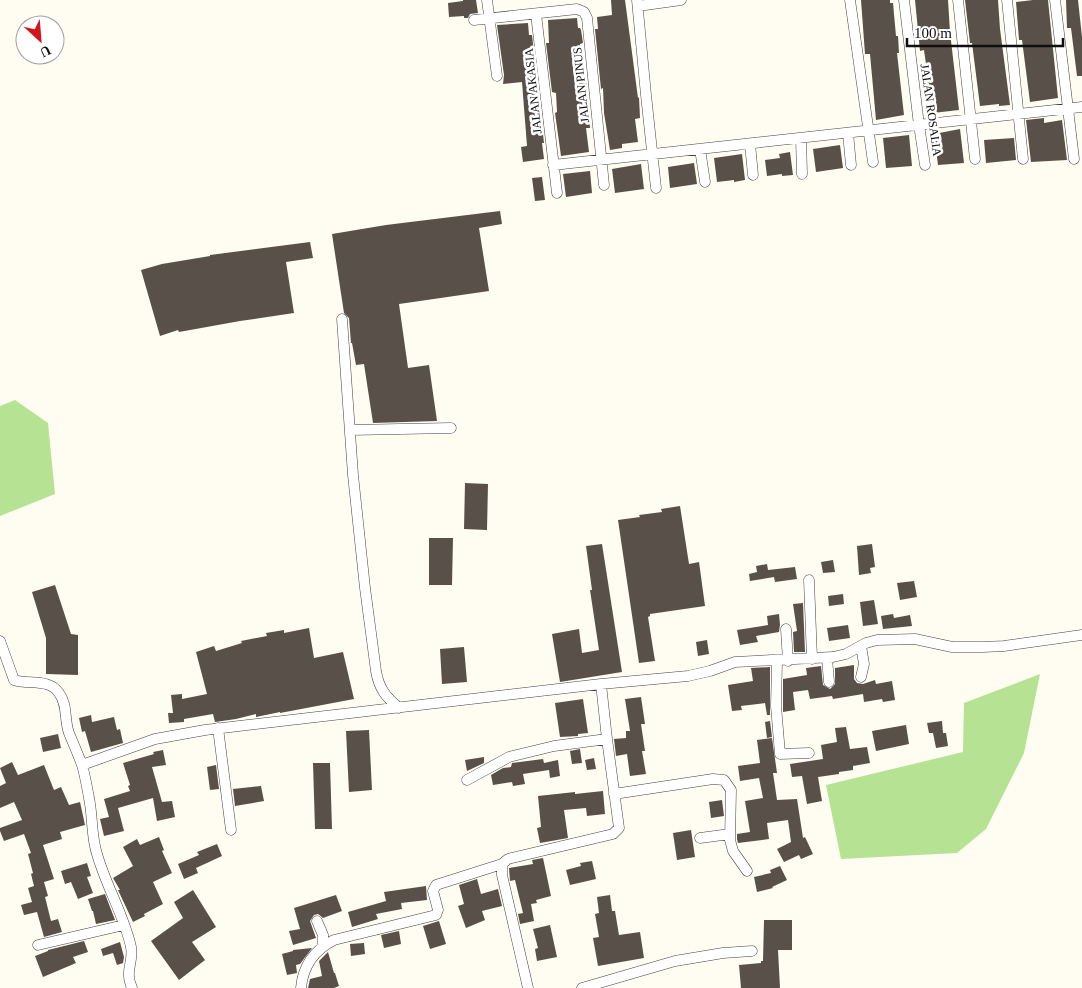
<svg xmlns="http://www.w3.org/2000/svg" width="1082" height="988" font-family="Georgia,serif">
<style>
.forest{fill:#b6e293}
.building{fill:#5a504a}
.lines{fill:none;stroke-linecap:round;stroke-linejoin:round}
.minor-casing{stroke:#424242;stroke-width:11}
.minor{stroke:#fff;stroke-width:10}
.labels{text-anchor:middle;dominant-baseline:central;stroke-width:5;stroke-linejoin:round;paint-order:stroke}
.street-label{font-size:12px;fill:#0f0f0f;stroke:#fff}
</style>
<rect width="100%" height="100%" fill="#fffdf2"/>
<path class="forest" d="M15 400 48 423 55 494 0 516V406Z
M1040 674 1024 753 986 829 957 853 841 859 826 785 963 752 964 703Z"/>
<path class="building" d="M463 0H476L478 13 470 14 468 18H464V16L449 17 448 3 463 1Z
M611 0H625L638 98 639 97 640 118 635 119 638 142 622 144V148L610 150 604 113 603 88 601 89 595 29H598L597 17 612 15Z
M861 0H890V3H893L896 36H898L899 53H897L904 115 876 120 870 54H865Z
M915 0H948L950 32 959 110 933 113 924 50 920 51Z
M965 0H998L1000 29 1010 105 999 106V104L980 106 972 43H970Z
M1033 0H1048L1058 98 1030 102 1022 40H1019L1016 2Z
M1066 0H1078L1082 37V76H1077L1071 28H1067Z
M577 18 578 28H580L581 30 583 43 580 44 582 67H585L587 90 590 128H586L589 152 561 156 555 113 557 112 556 93 552 92 546 43H549L548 20Z
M528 23 529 35H532L544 143H542L544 159 523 162 521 147 527 146 522 82 503 84 504 75 497 25Z
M1044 118V123L1062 120 1067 160 1031 162 1026 120Z
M960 129 964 163 938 165 934 134Z
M909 135 912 166 886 168 883 138Z
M1014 138 1016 160 986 163 984 140Z
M840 145 843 168 816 172 813 149Z
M790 152 793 175 782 176V174L767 176 765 160 780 158 779 154Z
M742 154 745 180 734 182V180L717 182 714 158Z
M694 163 697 184 670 188 668 167Z
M641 164 644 189 615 193 612 169Z
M590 171 592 193 566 197 563 174Z
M542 177 545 200 535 201 532 178Z
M500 211 502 224 479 228 489 291 399 304 408 368 429 365 437 421 373 423 364 364 356 365 352 343H351L349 318 344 313 332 234 386 225Z
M310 242 313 258 286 262 294 313 240 321 179 332 178 330 160 336 141 270 162 264 210 256V255Z
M465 483 488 484 487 530 464 529Z
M680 506 689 564 699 562 705 606 650 614V616L648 617 655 661 639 663 618 520 640 517 639 515 662 512 661 509Z
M429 538H453L452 585H429Z
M602 544 622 672 560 682 552 634 579 629 582 653 599 650 590 590H592L586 546Z
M872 544 875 567 870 568 871 573 859 575 857 546Z
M833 560 835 572 823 573 821 562Z
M767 564 768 570 795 567 797 579 775 582 774 577 750 581 749 574 757 572 756 566Z
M914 581 917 597 900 600 897 583Z
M55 585 71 634 78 635V675L46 674V638L32 592Z
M843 594 844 604 829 606 828 596Z
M874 600 878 624 863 626 860 602Z
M803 603 805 652H794L793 632 797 631 793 604Z
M779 614 780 625 779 632 756 636 758 642 740 645 737 630 768 625 767 616Z
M893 614 894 618 910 615 912 626 883 629 881 616Z
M848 625 850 638 829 641 827 628Z
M309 628 314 658 343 652 354 699 280 713V712L256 717V714L236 719 215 722 213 714 184 719V722L169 723 168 713H173L171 695 182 694V699L207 694 196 652 214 646 216 651 242 643 241 641 267 636 266 633 284 630V633Z
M707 640 709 654 698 656 696 642Z
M464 647 467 682 442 684 440 649Z
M854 665V679L857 683 863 684 875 680 876 684 892 681 895 700 883 702 882 699 864 702 863 694 833 699 832 696 810 699 808 690 793 692 795 710 783 712V679L807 675 806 668 821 666 823 685 830 689 835 684V668Z
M770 667V715H767L765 703 741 706 742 710 732 711 728 685 753 681 751 668Z
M641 697 645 724H641L645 751H642L646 774 630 776 627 754 616 756 614 739 626 738V731H630L625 699Z
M583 699 588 733 578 734V736L560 737 555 703Z
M91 715 92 722 114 717 117 730 120 729 123 743 91 752 85 731 82 732 79 718Z
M770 721 772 737 767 738 765 722Z
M942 721 943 733H946L948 746 936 748 933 733H929L927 723Z
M906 725 909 744 876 751 872 731Z
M846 727 850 749 867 747 870 763 853 766V770L839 772V774L818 777 822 801 807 804 802 776 792 777 790 764 823 759 821 745 837 742 835 728Z
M369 730 372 790 349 792 346 731Z
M58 734 61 748 43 752 40 738Z
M772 738 777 773H773L777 800 797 799 803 838 805 837 813 854 801 859 799 855 784 862 777 849 791 842 788 820 767 823 769 839 738 843 737 839V834L750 832 745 801 763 798 759 778 740 781 738 766 760 763 757 740Z
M580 749 582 763 572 764 570 751Z
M163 750 166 765 152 767 162 802 172 801 175 817 157 821 153 798 118 808 124 831 104 836 100 819 109 817 104 799 130 791 128 786 130 785 123 763 154 754 153 752Z
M484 757V763L467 771 465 760Z
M594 758 596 769 587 770 585 760Z
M543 759 544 763 558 760 560 776 550 778 549 770 523 774 525 784 513 786 512 782 493 785 491 775 503 768 511 767 512 763Z
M12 762 18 775 44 765 54 790 61 787 69 805 80 802 85 825 60 832 62 839 43 845 54 879 44 882 48 896 45 897 51 921 58 919 62 932 44 937 37 912 24 915 21 905 32 902 28 888 34 886 31 874 33 873 28 854 31 853 24 834 4 841 0 831V828L22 820 14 802 0 808V786L6 783 0 768Z
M313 763H330L332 829H315Z
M216 765 219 789 210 790 207 767Z
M261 786 264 801 235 806 233 789Z
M603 791 605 814 587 816 586 808 564 810 568 838 540 843 537 828 541 827 538 796 575 792V794Z
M722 800 724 816 711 818 709 802Z
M691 830 695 857 677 860 673 833Z
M159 837 164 850 162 851 172 873 153 882 163 904 144 914 145 916 133 922 118 890H120L113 878 133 866 123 847 137 839 140 845Z
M217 844 222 856 196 868 198 873 184 879 178 864 199 855 197 852Z
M543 858 551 896 536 900 537 903 531 904 534 921 520 924 518 914 523 913 515 880 510 881 509 868 533 864 532 860Z
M592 861 596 879 570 885 566 870 581 866 580 863Z
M87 863 91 876 87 877 93 893 78 899 71 882 65 884 61 871Z
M780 866 787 880 772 887 773 888 757 892 754 877 771 873 770 870Z
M477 879 481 894 498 889 502 906 482 911 485 920 466 928 458 906 464 904 459 885Z
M426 886 427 900 401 903 402 909 376 914 378 919 352 927 348 912 386 901 384 892Z
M193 890 216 927 192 942 205 960 179 980 151 941 183 918 174 902Z
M105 894 115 920 96 924 93 911H92L88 899Z
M336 895 342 911 323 918 318 914 314 915 310 921 316 938 293 945 289 931 300 929 294 908Z
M610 895 612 911H615L619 935 640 932 644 958 598 966 593 938 599 937 595 914 599 913 597 897Z
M764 920H792V950H778L780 988H741L739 965 761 963V961H763Z
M439 921 446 944 430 949 423 926Z
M550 925 557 957 537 961 535 949 538 948 533 929Z
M399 931 401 944 384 948 381 935Z
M84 941 88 952 73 957 76 963 43 977 35 956 48 951V950Z
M120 942 124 957 123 963 117 965 113 953 103 956 101 949Z
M364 943 365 954 351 956 350 944Z
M312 948 300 964 296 965 297 973 287 975 282 954 293 951V950Z
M328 952 334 973H335L339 986 334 988H308L310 979 322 976 319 961Z"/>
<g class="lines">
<g class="minor-casing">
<path id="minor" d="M487 0 497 76
M637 0 646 95 656 188
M850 0 873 162
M904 0 919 125 925 165
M958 0 975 159
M1007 0 1023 159
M1055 0 1074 159
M638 6 681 0
M536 14 557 193
M474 20 577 9 584 12 587 18 604 185
M848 133 851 165
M801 138 802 174
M750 144 753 175
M700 149 705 182
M553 165 1082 107
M342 319 353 475 365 588 376 671C379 689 386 697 399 708
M350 430 451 428
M809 580 812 659
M786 629 788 661
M0 641 14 680C29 685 49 678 59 693 68 705 64 720 69 733 73 743 78 754 82 765 85 775 87 787 89 798 93 817 91 836 97 854 106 886 124 915 131 947 134 963 124 970 132 988
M827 658 829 682
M777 661 776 706 780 754 809 753
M861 677 864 664 861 646
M218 728 231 830
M82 765 155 739 205 730 601 684 688 676 710 671 735 662 833 657 846 654 866 643 877 640 915 639 952 647H983L1004 646 1082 635
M467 780 509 757 554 746 607 739
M614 794 713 779 724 780 731 790 730 840 733 851 747 871
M700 838 730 834
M317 921 323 935V946
M38 945 124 925
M301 988C303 966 314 950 334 940L436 915 438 910 433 891 436 885 502 864
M528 988 502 875V864L508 859 613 834 619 828 607 739 601 684
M582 988 675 961 723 953 752 951"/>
</g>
<use href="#minor" class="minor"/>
</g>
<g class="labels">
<g class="street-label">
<text transform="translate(581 85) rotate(-96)">JALAN PINUS</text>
<text transform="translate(533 91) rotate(-96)">JALAN AKASIA</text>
<text transform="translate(931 110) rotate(82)">JALAN ROSALIA</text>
</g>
</g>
<g transform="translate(40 40) rotate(154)"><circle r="24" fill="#ffffff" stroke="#9f9f9f"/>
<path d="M0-4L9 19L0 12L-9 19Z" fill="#d1161e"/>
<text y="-8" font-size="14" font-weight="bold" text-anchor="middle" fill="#0f0f0f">U</text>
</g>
<path d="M907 38v8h156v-8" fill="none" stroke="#0f0f0f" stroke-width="2.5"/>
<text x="914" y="38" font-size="15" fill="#0f0f0f" stroke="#ffffff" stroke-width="4" paint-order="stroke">100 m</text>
</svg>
